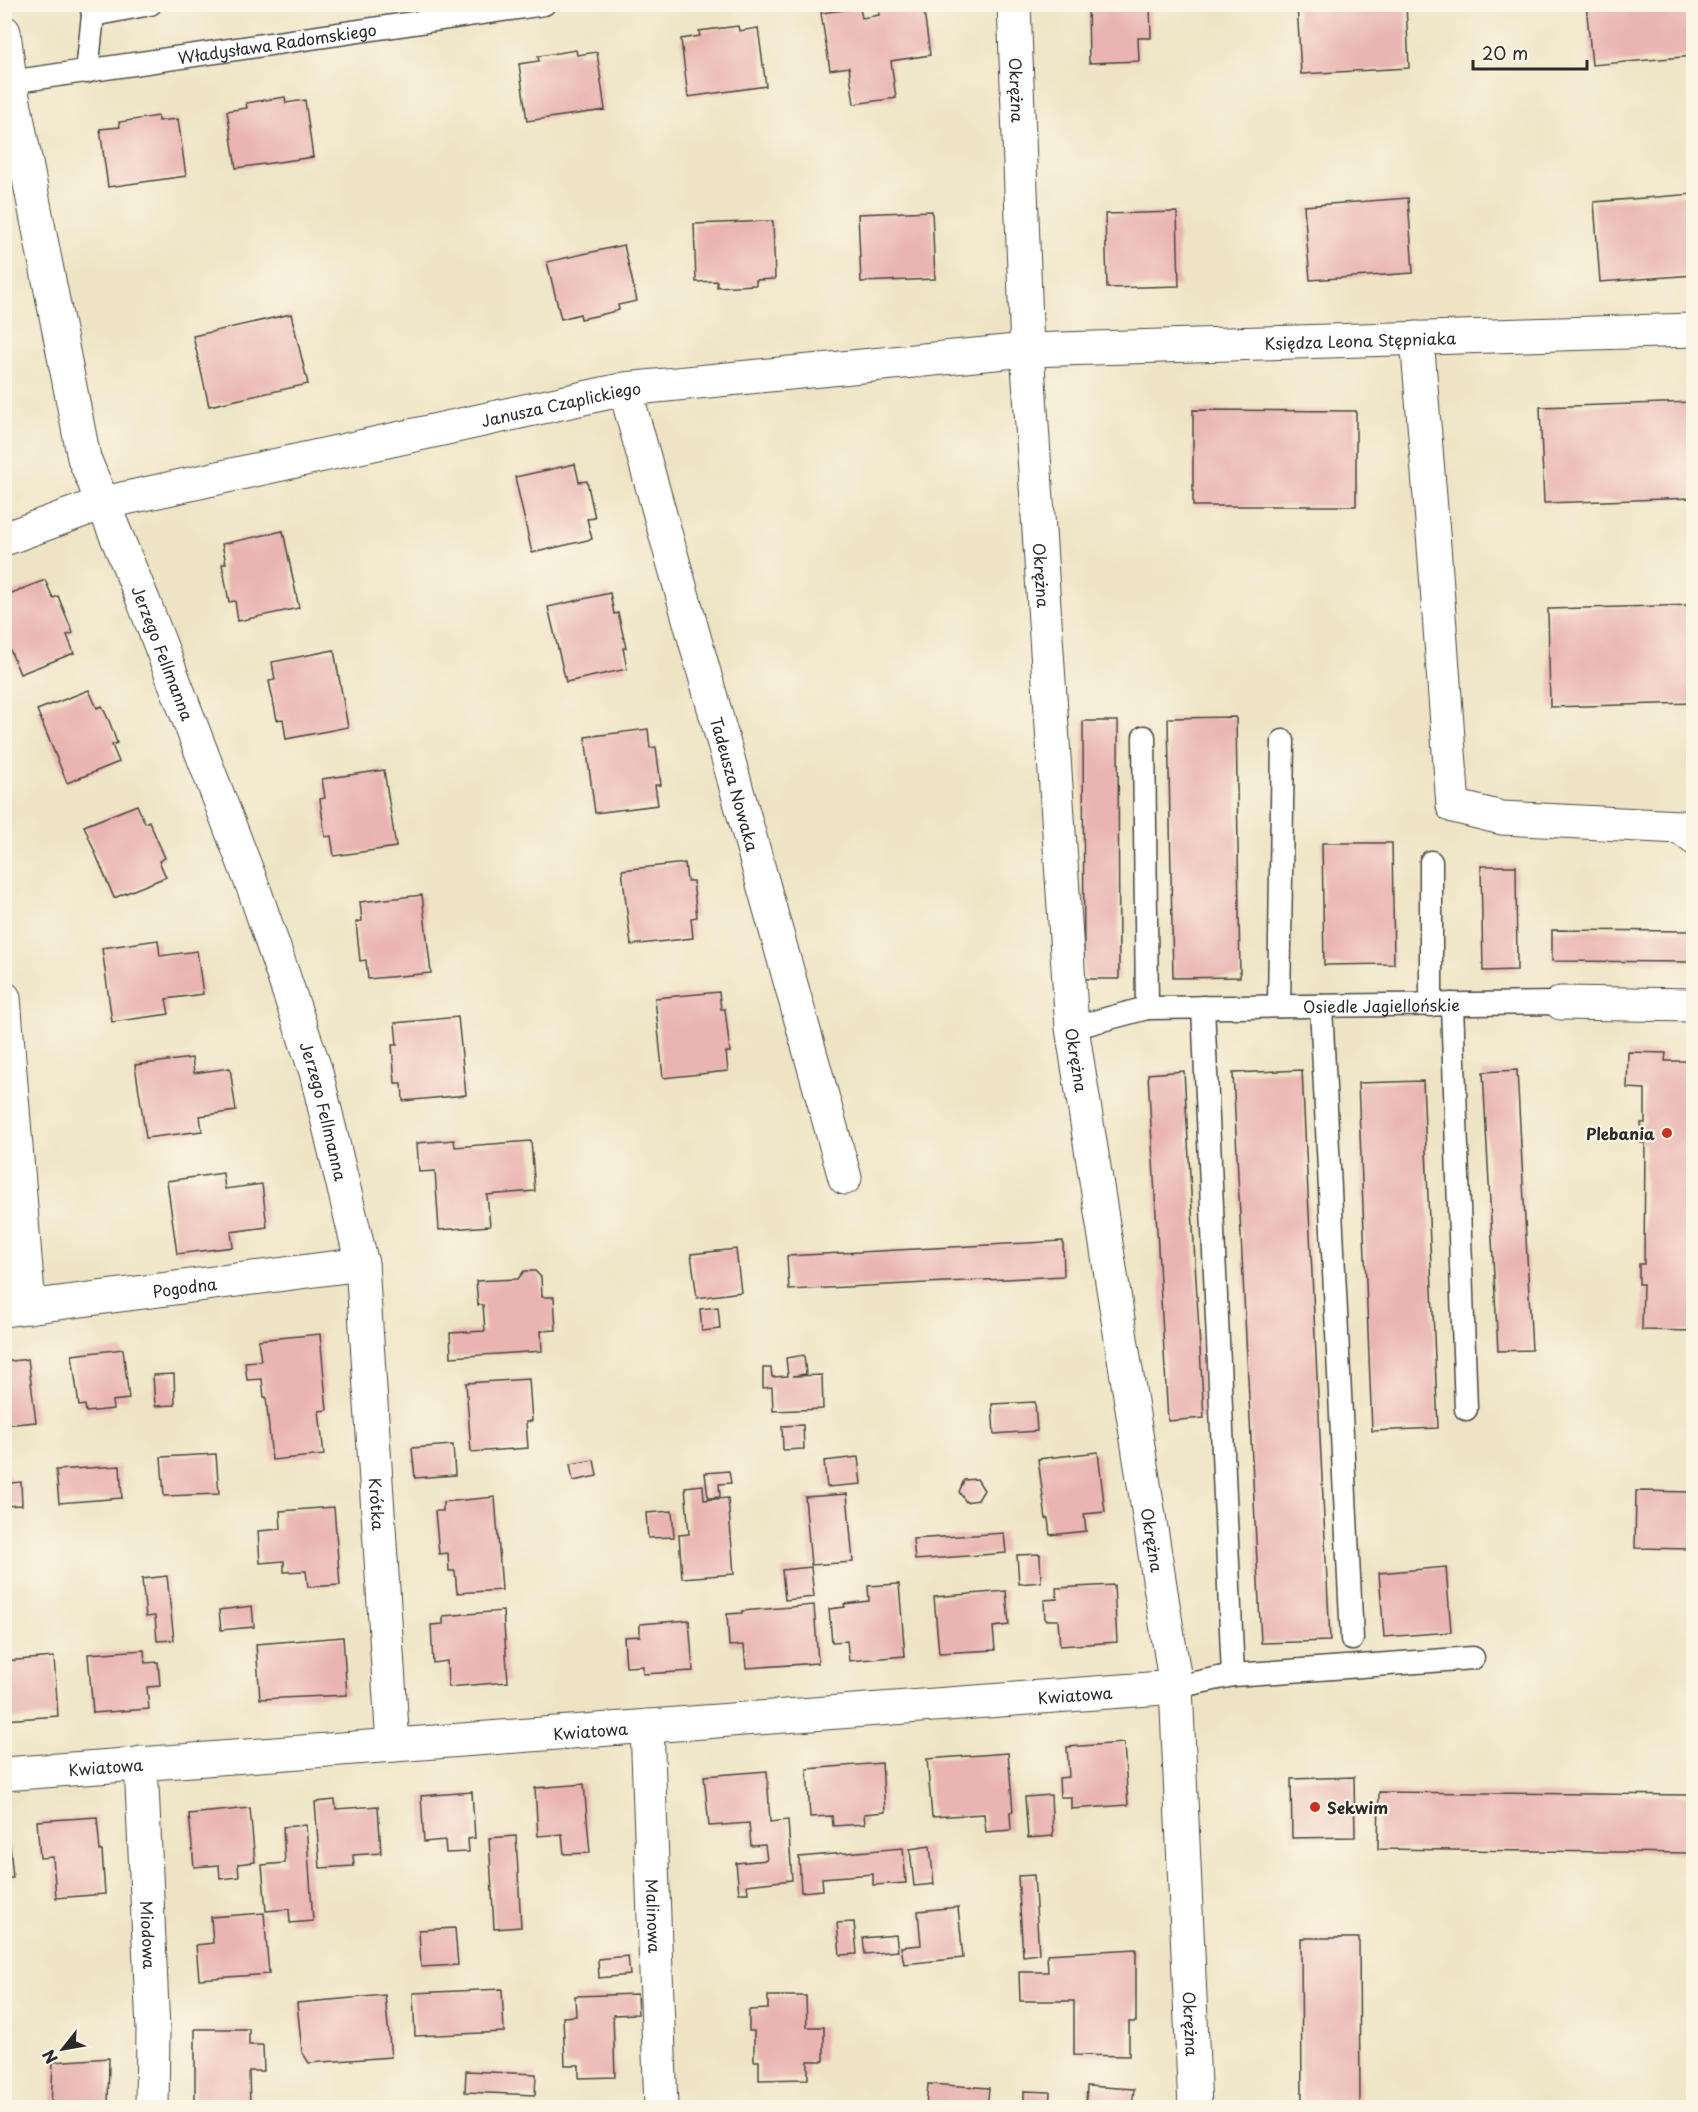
<svg xmlns="http://www.w3.org/2000/svg" width="1698" height="2112" font-family="'Playpen Sans',sans-serif">
<style>
.building{fill:#e9b4b1}
.lines{fill:none;stroke-linecap:round;stroke-linejoin:round}
.service-casing{stroke:#484742;stroke-width:25}
.minor-casing{stroke:#484742;stroke-width:35}
.service{stroke:#fff;stroke-width:22}
.minor{stroke:#fff;stroke-width:33}
.poi-dot{fill:#c8321e;stroke:#fcf5e5;stroke-width:2}
.labels{text-anchor:middle;dominant-baseline:central;stroke-width:4.5;stroke-linejoin:round;paint-order:stroke}
.street-label{font-size:16px;fill:#2b2b2b;stroke:#fcf5e5}
.poi-label{font-size:16px;font-weight:bold;fill:#2b2b2b;stroke:#fcf5e5;text-anchor:end}
</style>
<rect width="100%" height="100%" fill="#fcf5e5"/>
<filter id="ink" filterUnits="userSpaceOnUse"><feTurbulence type="fractalNoise" baseFrequency=".0167" numOctaves="2"/><feDisplacementMap in="SourceGraphic" scale="12" xChannelSelector="R" yChannelSelector="G"/><feConvolveMatrix kernelMatrix="1 2 1 2 8 2 1 2 1" color-interpolation-filters="sRGB"/></filter>
<filter id="wash" filterUnits="userSpaceOnUse"><feTurbulence type="fractalNoise" baseFrequency=".008" numOctaves="4" result="noise"/><feDisplacementMap in="SourceGraphic" scale="24" xChannelSelector="R" yChannelSelector="G"/><feGaussianBlur stdDeviation="1.35" result="paint"/><feColorMatrix in="noise" values="0 0 0 0 0 0 0 0 0 0 0 0 0 0 0 0 0 1.4 0 .05"/><feComposite in="paint" operator="in"/></filter>
<g filter="url(#wash)">
<rect width="100%" height="100%" fill="#eee4c5"/>
<g id="blocks">
<path class="building" d="M923 4 930 55 891 61 896 98 854 104 849 67 830 70 821 13 860 8 862 18 879 15V11Z
M1088 4H1150L1151 38H1138L1139 61 1089 63Z
M1297 4H1406L1409 68 1301 74Z
M1586 4H1691L1694 56 1592 65Z
M738 26 739 31 758 28 766 86 688 97 681 39 700 36 699 31Z
M576 50 577 55 597 52 605 110 527 121 519 64 539 61 538 56Z
M285 97 286 103 305 100 313 157 236 168 227 111 247 108 246 103Z
M158 116V121L178 119 186 176 108 187 100 129 120 127 119 122Z
M1694 194V275L1600 282 1594 202Z
M1408 198 1413 273 1310 280 1304 206Z
M932 211 935 279 861 282 858 214Z
M1177 212 1179 286 1107 288 1105 214Z
M773 221 775 279 756 280V285L736 286 717 287V281L696 282 694 224Z
M624 245 637 301 618 305 619 310 600 315 581 319 580 314 561 319 547 262Z
M291 314 308 384 209 406 193 336Z
M1694 402V498L1544 503 1540 407Z
M1193 410 1356 411V506H1193Z
M575 464 579 482 587 481 595 518 587 519 592 539 532 553 515 477Z
M283 531 299 608 238 621 235 601 229 602 222 564 226 563 222 544Z
M45 580 53 598 58 596 73 633 67 635 74 653 20 674 4 635V596Z
M610 593 614 614 618 613 626 648H623L627 669 566 682 548 607Z
M1694 605V703L1550 707 1548 609Z
M334 650 348 727 286 739 283 719 277 720 269 681 275 680 272 662Z
M89 690 97 708 102 706 110 723 117 743 112 745 119 762 67 783 37 710Z
M1236 717 1240 977 1173 978 1168 718Z
M1083 721H1118L1119 979H1084Z
M648 729 650 748 656 747 661 785H655L658 805 595 813 585 737Z
M384 770 396 847 334 856 331 836 325 837 320 799 325 798 322 779Z
M137 805 145 823 149 821 165 858 159 861 166 877 114 898 84 826Z
M1322 843H1392L1394 964 1324 965Z
M685 863 687 881H693L697 917 691 918 693 938 631 945 622 870Z
M1481 866H1516L1517 970 1483 971Z
M422 895 431 973 368 979 366 960 360 961 356 922 362 921 360 902Z
M1552 930 1694 931V962L1552 961Z
M158 940 160 956 197 951 203 994 166 999 169 1014 112 1022 102 948Z
M719 992 721 1009H725L730 1052H726L728 1071 663 1078 655 998Z
M458 1017 466 1095 403 1101 402 1083H395L392 1045H397L395 1023Z
M1628 1052 1666 1053 1665 1061H1694V1331L1642 1330 1643 1284H1639V1264H1644L1645 1143H1641V1123H1645V1089L1627 1088Z
M192 1058 194 1073 230 1068 236 1111 200 1116 202 1131 146 1138 135 1065Z
M1302 1070 1330 1641 1261 1643 1233 1073Z
M1517 1070 1532 1350 1498 1351 1483 1072Z
M1184 1071 1204 1418 1168 1421 1148 1074Z
M1423 1081 1438 1428 1372 1431 1358 1083Z
M454 1140 455 1147 531 1141 535 1191 487 1195 490 1226 439 1230 435 1171 419 1172 417 1143Z
M223 1173 225 1189 262 1184 267 1227 231 1232 233 1247 177 1254 167 1181Z
M1063 1241 1064 1276 789 1290 787 1256Z
M736 1249 741 1292 697 1298 691 1254Z
M524 1271H535L541 1277 542 1297H554L556 1330 541 1331 542 1351 451 1357 450 1333 485 1331 483 1305H478L476 1281 518 1279Z
M718 1307 720 1329 702 1331 700 1309Z
M320 1334 327 1410 319 1411 324 1455 272 1460 266 1397H264L262 1379 247 1380 245 1362 261 1361 258 1340Z
M123 1349 129 1399 112 1401 113 1409 86 1412 85 1405 79 1406 72 1355Z
M804 1355 806 1374 793 1376 822 1375 823 1409 773 1411 772 1387 763 1388V1368H771L772 1377 788 1376 786 1358Z
M28 1359 36 1422 4 1425V1362Z
M174 1374 175 1405 155 1406 153 1375Z
M529 1379 532 1421 526 1422 528 1448 471 1452 466 1383Z
M1035 1402 1037 1431 994 1434 992 1404Z
M803 1425 804 1449 783 1450 782 1426Z
M453 1445 455 1475 415 1478 412 1448Z
M1098 1452 1105 1512 1084 1514 1086 1531 1050 1535 1048 1519H1046L1038 1459Z
M216 1454 219 1494 164 1496 161 1457Z
M858 1457 861 1484 827 1487 824 1461Z
M594 1460 597 1476 573 1481 570 1464Z
M120 1466 122 1498 59 1503 56 1470Z
M729 1471 731 1483 719 1484 720 1497 708 1498 705 1473Z
M4 1476H10L11 1483 21 1482 22 1505 4 1506Z
M977 1479 984 1490 978 1500 966 1502 959 1492 964 1480Z
M703 1485 704 1500 728 1498 734 1574 682 1578 679 1535 689 1534 685 1487Z
M1636 1491 1694 1492V1549L1635 1548Z
M847 1494 853 1562 811 1565 805 1497Z
M495 1497 502 1590 457 1593 455 1571H449L448 1553 439 1554 435 1511H443V1502Z
M334 1507 340 1585 308 1587 306 1571 284 1572V1561L260 1563 258 1531 281 1529 280 1511Z
M672 1511 674 1537 648 1538 646 1513Z
M1004 1533 1006 1553 915 1560 913 1539Z
M1040 1554 1041 1582 1019 1584 1017 1555Z
M811 1567 814 1597 785 1600 782 1570Z
M1446 1567 1451 1632 1384 1637 1379 1573Z
M167 1576 174 1640 157 1641 155 1616 146 1617 142 1579Z
M899 1584 905 1656 849 1661 847 1641 832 1642 829 1609 845 1607 844 1604 869 1601 868 1586Z
M1114 1585 1117 1642 1060 1646 1058 1620H1045L1044 1600 1057 1599 1056 1588Z
M1006 1591 1009 1625 993 1627 995 1650 939 1653 934 1597Z
M814 1605 818 1663 746 1668 744 1645 729 1646 727 1614 742 1613V1611Z
M252 1606 254 1627 221 1630 219 1610Z
M503 1611 508 1682 448 1687 447 1661 433 1663 431 1625 443 1624V1616Z
M689 1620 693 1671 643 1674V1666L626 1667 624 1637 640 1636V1624Z
M343 1637 347 1695 260 1699 256 1644Z
M144 1650 145 1663 158 1662 160 1686 147 1687 149 1709 93 1713 88 1654Z
M54 1657 58 1716 4 1720V1661Z
M1124 1743 1128 1805 1071 1809V1797H1060L1059 1778 1069 1777 1067 1747Z
M1008 1753 1013 1811 1010 1812 1011 1830 986 1832 984 1814 932 1817 927 1759Z
M882 1763 885 1812 864 1814 865 1824 833 1826 832 1816 810 1817 807 1769Z
M767 1771 770 1822 788 1820 792 1880 747 1885 748 1893H739L736 1863 767 1860 765 1845 751 1846 749 1823 709 1826 704 1776Z
M1354 1777 1355 1837 1292 1838 1291 1779Z
M584 1784 590 1853 564 1854 562 1834 538 1836 535 1788Z
M472 1792 475 1838 468 1839 469 1852 446 1853 445 1840 424 1842 421 1796Z
M1379 1792 1689 1795V1853L1378 1849Z
M1051 1795 1053 1836 1028 1838 1025 1797Z
M335 1800 336 1809 378 1806 381 1853 353 1855 354 1866 320 1868 315 1802Z
M250 1808 255 1862 238 1864 239 1877 220 1879 219 1865 194 1867 189 1814Z
M97 1817 100 1851H102L105 1894 56 1898 53 1857 40 1858 37 1821Z
M306 1825 313 1921 290 1923 289 1909 266 1911 262 1865 285 1863 283 1827Z
M516 1836 521 1927 494 1929 489 1838Z
M10 1846 13 1878H4V1847Z
M930 1846 934 1884 914 1886 910 1849Z
M903 1848 906 1883 873 1885V1874L822 1878 823 1890 801 1892 799 1857Z
M1034 1875 1039 1954 1023 1956 1018 1876Z
M958 1907 963 1958 904 1964 901 1947 921 1945 918 1911Z
M264 1913 269 1974 199 1979 196 1945 213 1943 211 1917Z
M854 1922 857 1954 840 1955 837 1923Z
M455 1928 458 1965 421 1967 419 1930Z
M896 1935 898 1951 865 1954 863 1938Z
M1301 1938H1359L1360 2108H1302Z
M1136 1949V2022H1129V2056L1074 2055V2001H1020L1019 1972H1048L1047 1954Z
M628 1956 630 1975 599 1978 598 1959Z
M502 1989 504 2032 415 2036 413 1993Z
M637 1994 638 2014 613 2015 615 2077 579 2078V2065H565L563 2017 576 2016 575 1996Z
M385 1995 391 2057 309 2063 302 2052 297 2003Z
M768 1996H806L807 2027H824V2061H808V2079L759 2080V2061H754V2031H749V2010L768 2009Z
M195 2029H249V2045H263L264 2071H249L250 2108H195Z
M109 2058 108 2108H51L53 2062Z
M466 2071 536 2074 535 2095 465 2092Z
M928 2084 989 2088 987 2108H926Z
M1087 2086 1134 2089 1132 2108H1078V2104L1086 2105Z
M1024 2091 1050 2092 1049 2108H1024Z"/>
</g>
</g>
<g filter="url(#ink)">
<use href="#blocks" fill-opacity="0" stroke="#484742" stroke-width="1.5"/>
<g class="lines">
<g class="service-casing">
<g id="service">
<path d="M93 15 150 4"/>
<path d="M87 72 93 15 91 4"/>
<path id="s1" d="M10 82 544 4"/>
<path d="M1144 737 1147 1008"/>
<path d="M1452 1004 1466 1409"/>
<path d="M1431 1005V862"/>
<path d="M1279 1006 1283 741"/>
<path d="M1321 1006 1352 1639"/>
<path d="M1203 1007 1233 1675"/>
<path id="s2" d="M1072 1028 1147 1008 1561 1003"/>
<path d="M1176 1687 1233 1675 1473 1658"/>
</g>
</g>
<g class="minor-casing">
<g id="minor">
<path id="s3" d="M1014 4 1027 350 1072 1028 1176 1687 1195 2108"/>
<path id="s4" d="M4 32 10 82 84 458 143 600 255 892 316 1072 362 1264 393 1745"/>
<path d="M1417 338 1434 546 1453 806 1502 818 1680 827 1694 838"/>
<path id="s5" d="M625 389 845 1178"/>
<path id="s6" d="M4 539 103 503 625 389 1027 350 1694 330"/>
<path d="M4 998 29 1307"/>
<path d="M1561 1003 1694 1005"/>
<path id="s7" d="M4 1310 362 1264"/>
<path id="s8" d="M647 1726 661 2108"/>
<path id="s9" d="M141 1763 153 2030 152 2108"/>
<path id="s10" d="M4 1774 1176 1687"/>
</g>
</g>
<use href="#service" class="service"/>
<use href="#minor" class="minor"/>
</g>
</g>
<g class="poi-dot">
<circle cx="1667" cy="1133" r="6"/>
<circle cx="1315" cy="1807" r="6"/>
</g>
<g class="labels">
<g class="street-label">
<text stroke="none"><textPath href="#s1" startOffset="270">Władysława Radomskiego</textPath></text>
<text stroke="none"><textPath href="#s3" startOffset="86">Okrężna</textPath></text>
<text stroke="none"><textPath href="#s6" startOffset="1377">Księdza Leona Stępniaka</textPath></text>
<text stroke="none"><textPath href="#s6" startOffset="574">Janusza Czaplickiego</textPath></text>
<text stroke="none"><textPath href="#s3" startOffset="572">Okrężna</textPath></text>
<text stroke="none"><textPath href="#s4" startOffset="644">Jerzego Fellmanna</textPath></text>
<text stroke="none"><textPath href="#s5" startOffset="410">Tadeusza Nowaka</textPath></text>
<text stroke="none"><textPath href="#s2" startOffset="312">Osiedle Jagiellońskie</textPath></text>
<text stroke="none"><textPath href="#s3" startOffset="1058">Okrężna</textPath></text>
<text stroke="none"><textPath href="#s4" startOffset="1130">Jerzego Fellmanna</textPath></text>
<text stroke="none"><textPath href="#s7" startOffset="182">Pogodna</textPath></text>
<text stroke="none"><textPath href="#s4" startOffset="1528">Krótka</textPath></text>
<text stroke="none"><textPath href="#s3" startOffset="1544">Okrężna</textPath></text>
<text stroke="none"><textPath href="#s10" startOffset="1074">Kwiatowa</textPath></text>
<text stroke="none"><textPath href="#s10" startOffset="588">Kwiatowa</textPath></text>
<text stroke="none"><textPath href="#s10" startOffset="102">Kwiatowa</textPath></text>
<text stroke="none"><textPath href="#s8" startOffset="190">Malinowa</textPath></text>
<text stroke="none"><textPath href="#s9" startOffset="172">Miodowa</textPath></text>
<text stroke="none"><textPath href="#s3" startOffset="2030">Okrężna</textPath></text>
</g>
<g class="poi-label">
<text x="1655" y="1133">Plebania</text>
<text x="1327" y="1807" text-anchor="start">Sekwim</text>
</g>
</g>
<rect width="1698" height="2112" fill="none" stroke="#fcf5e5" stroke-width="24"/>
<g transform="translate(63 2049) rotate(239)" stroke="#fcf5e5" stroke-width="4.5" paint-order="stroke">
<path d="M0-4.5L10 22L0 15L-10 22Z" fill="#2b2b2b"/>
<text y="-9" font-size="16" font-weight="bold" text-anchor="middle" fill="#2b2b2b">N</text>
</g>
<path d="M1473 60v9h114v-9" fill="none" stroke="#2b2b2b" stroke-width="3"/>
<text x="1482" y="60" font-size="18" fill="#2b2b2b" stroke="#fcf5e5" stroke-width="4.5" paint-order="stroke">20 m</text>
</svg>
